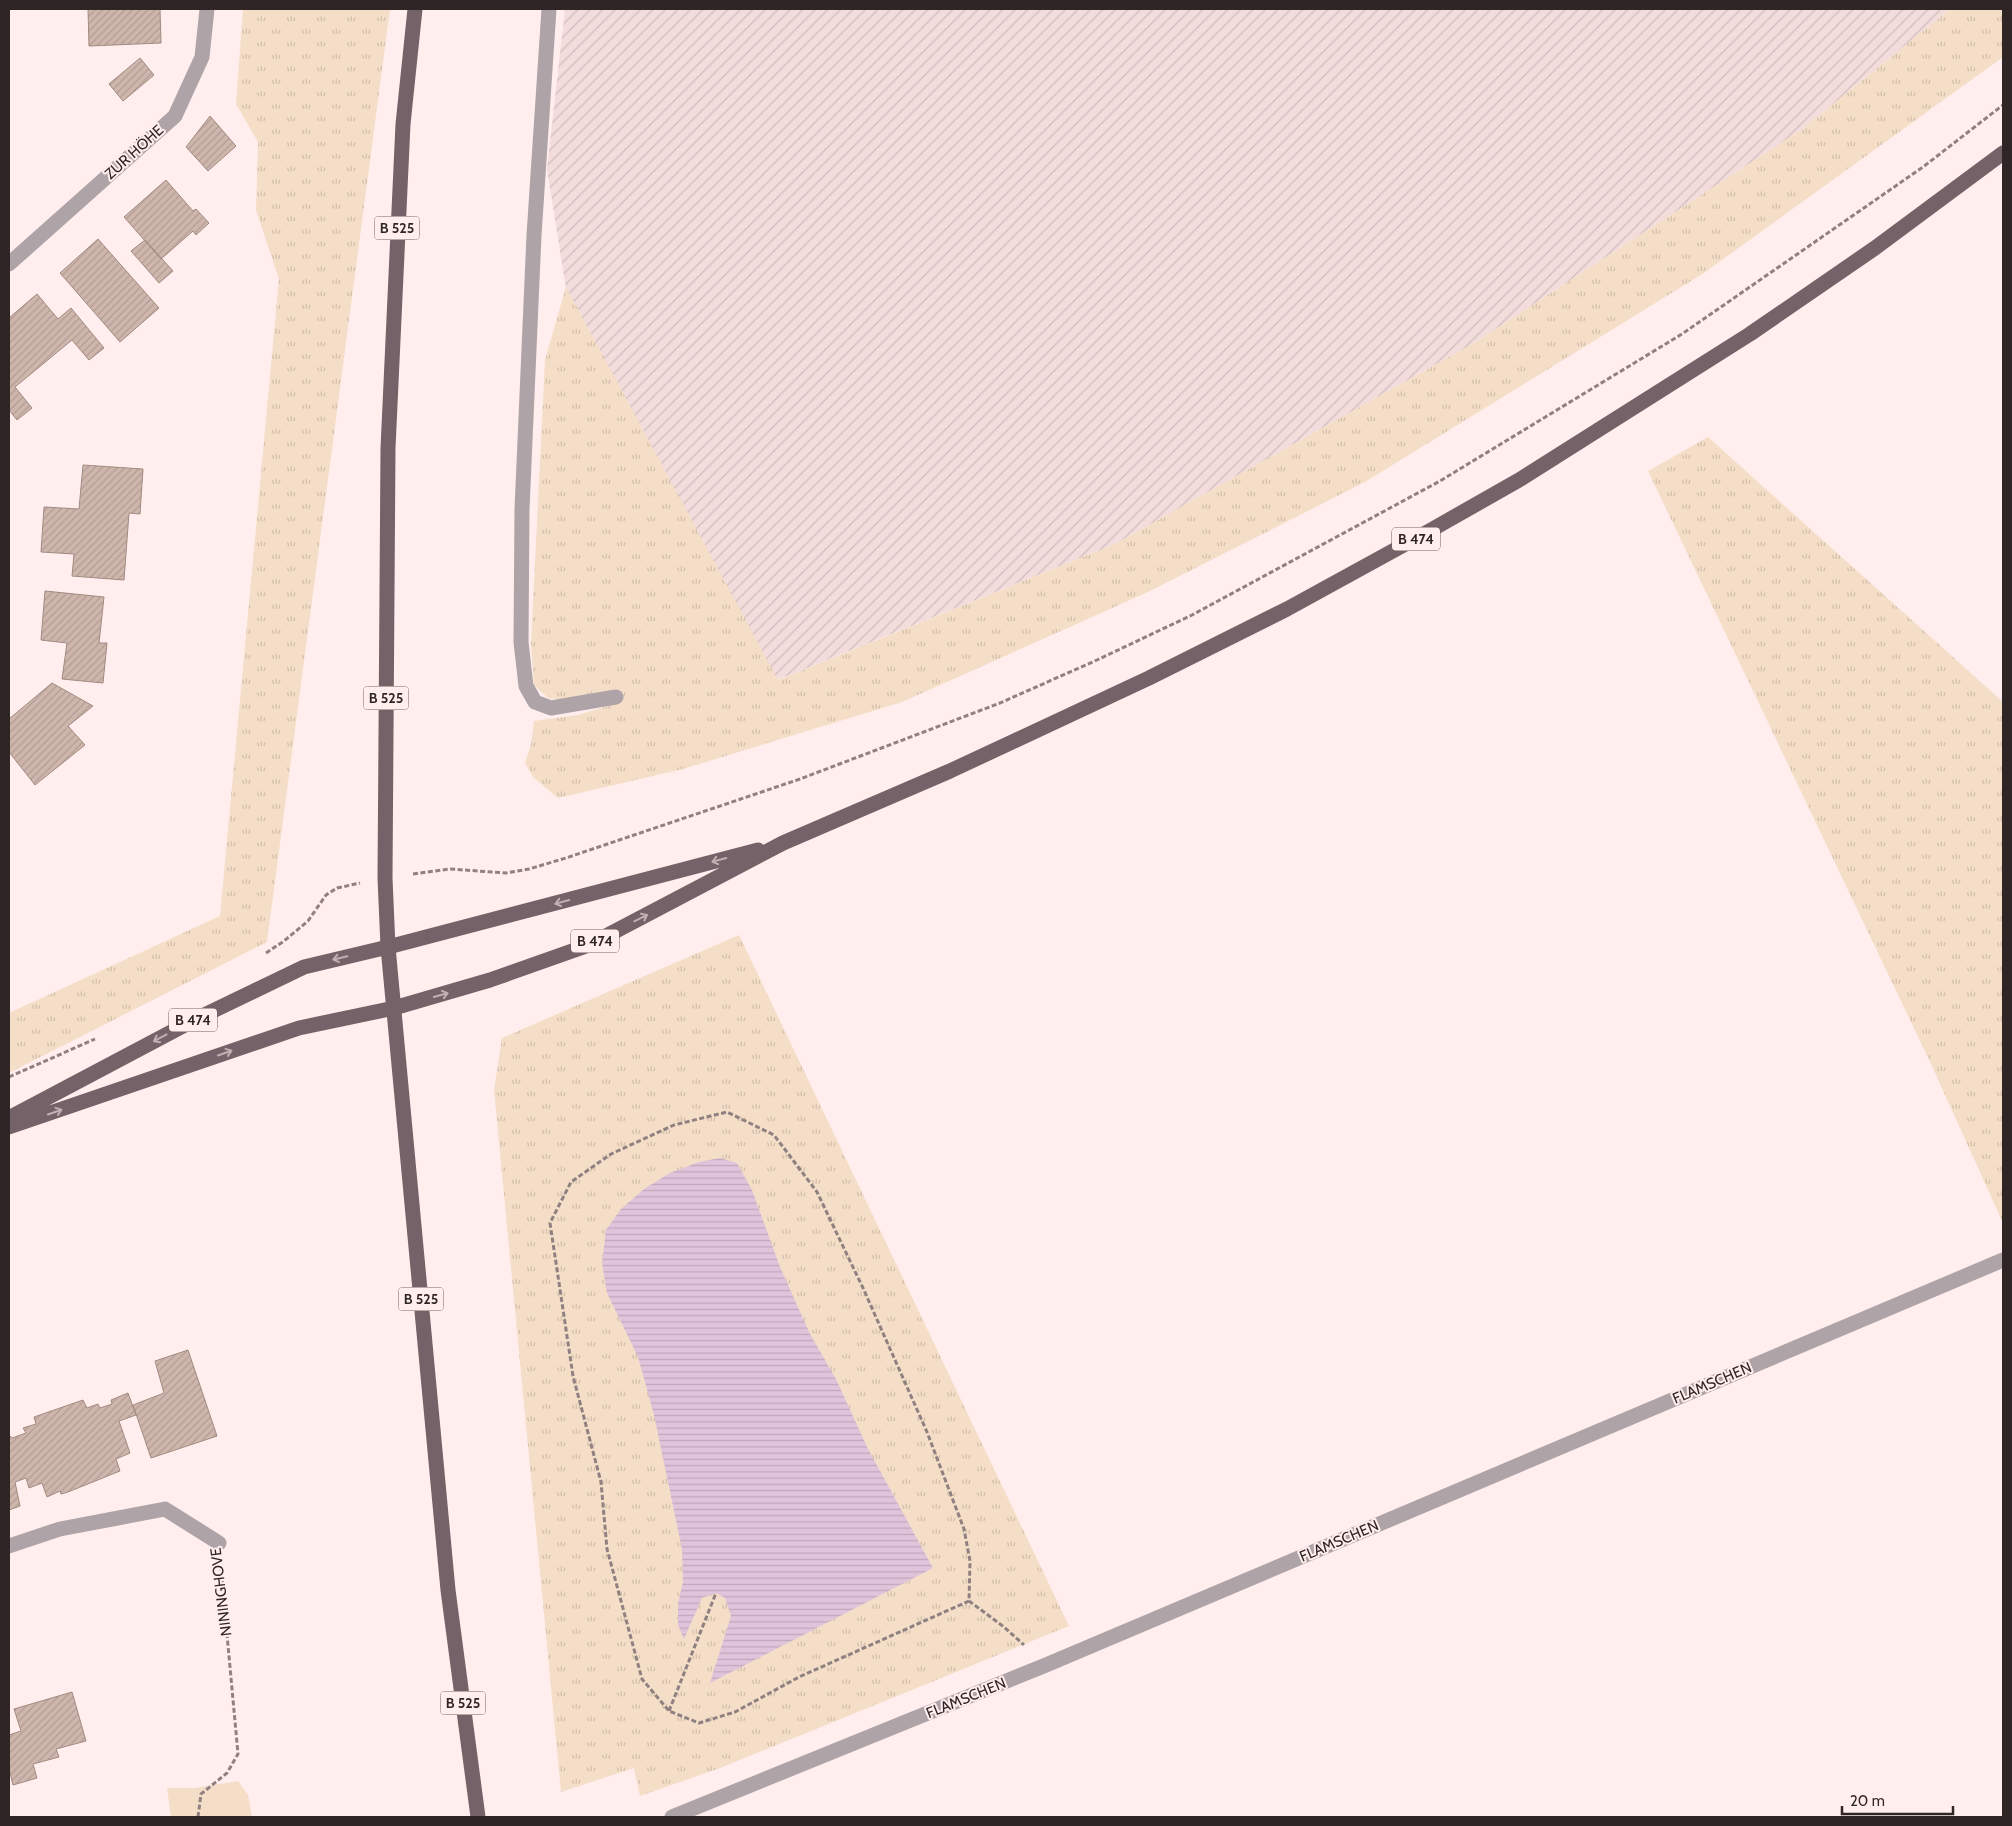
<svg xmlns="http://www.w3.org/2000/svg" width="2012" height="1826" font-family="Cabin,sans-serif">
<style>
.industrial{fill:url(#industrial-furrows)}
.grass{fill:url(#grass-tufts)}
.park{fill:#f4dec7}
.water{fill:url(#water-rules)}
.building{fill:url(#building-hatch);stroke:#a18a81}
.lines{fill:none;stroke-linecap:round;stroke-linejoin:round}
.path{stroke:#8f8181;stroke-width:3;stroke-dasharray:5 2.5;stroke-linecap:butt}
.minor{stroke:#aea3a7;stroke-width:15}
.major{stroke:#756269;stroke-width:15}
.oneway{stroke:#c1afb2}
.labels{text-anchor:middle;dominant-baseline:central;stroke-width:4;stroke-linejoin:round;paint-order:stroke}
.shield{fill:#ffeeed;stroke:#6e6161;stroke-width:1}
.shield-label{font-size:14px;font-weight:bold;fill:#302525}
.street-label{font-size:15px;fill:#302525;stroke:#ffeeed}
</style>
<defs>
<pattern id="industrial-furrows" width="10" height="10" patternUnits="userSpaceOnUse" patternTransform="scale(1.25)"><rect width="10" height="10" fill="#f2dcdc"/><path d="M-1 1l2-2M0 10L10 0M9 11l2-2" fill="none" stroke="#d0bdbd"/></pattern>
<pattern id="grass-tufts" width="24" height="20" patternUnits="userSpaceOnUse" patternTransform="scale(1.25)"><rect width="24" height="20" fill="#f4dec7"/><path d="M3 7l-1-3M5 7V3M7 7l1-3M15 17l-1-3M17 17v-4M19 17l1-3" fill="none" stroke="#d2beab"/></pattern>
<pattern id="water-rules" width="6" height="5" patternUnits="userSpaceOnUse" patternTransform="scale(1.25)"><rect width="6" height="5" fill="#dfc4dc"/><path d="M0 2.5h6" fill="none" stroke="#c0a8bd"/></pattern>
<pattern id="building-hatch" width="6" height="6" patternUnits="userSpaceOnUse" patternTransform="scale(1.25)"><rect width="6" height="6" fill="#ceb6ac"/><path d="M-1 1l2-2M0 6l6-6M5 7l2-2" fill="none" stroke="#b19c94"/></pattern>
</defs>
<rect width="100%" height="100%" fill="#ffeeed"/>
<path class="industrial" d="M565 9H1950L1801 130 1474 343 1115 544 777 680 566 289 547 169Z"/>
<path class="grass" d="M243 9H390L267 942 9 1073V1013L220 916 279 279 256 210 258 142 236 104Z
M1950 9H2003V57L1704 273 1365 482 1148 592 902 702 683 769 558 798 534 778 525 763 531 744 534 721 578 715 621 702 617 689 574 701 548 698 534 685 531 643 545 360 566 287 778 680 1115 544 1474 343 1801 130Z
M1708 437 2003 702V1223L1931 1064 1648 471Z
M739 935 1069 1626 720 1768 640 1796 634 1768 561 1792 494 1090 502 1038Z"/>
<path class="park" d="M238 1781 248 1795 252 1817H171L167 1788H195Z"/>
<path class="water" d="M720 1158 737 1163 752 1190 780 1267 810 1334 836 1379 867 1447 933 1568 710 1683 731 1616 725 1598 716 1593 702 1598 684 1639 678 1625V1604L683 1582 682 1549 654 1415 638 1357 607 1293 602 1263 606 1230 621 1209 644 1189 670 1173 699 1162Z"/>
<path class="building" d="M88 9H160L161 43 89 46Z
M140 58 154 75 123 101 109 84Z
M210 116 236 146 208 171 186 147Z
M166 180 193 211 196 209 209 223 196 235 193 231 161 259 124 217Z
M98 239 159 308 120 342 60 273Z
M145 240 173 271 159 283 131 251Z
M37 294 58 319 71 308 104 348 89 360 72 340 15 387 32 408 17 420 9 410V318Z
M83 465 143 469 140 514 129 513 124 580 72 576 74 554 41 552 44 507 79 509Z
M45 591 104 597 99 643H107L103 683 62 679 67 643 41 640Z
M52 683 93 706 68 726 85 745 35 785 9 752V719Z
M188 1350 217 1436 151 1458 133 1405 164 1393 155 1361Z
M128 1393 136 1415 119 1421 130 1453 116 1459 120 1471 68 1492 61 1494 60 1491 47 1497 42 1483 29 1488 26 1478 15 1482 20 1506 9 1510V1435L12 1438 26 1433 23 1428 36 1424 34 1417 83 1400 87 1408 98 1404 100 1408 112 1404 111 1400Z
M72 1692 86 1741 56 1749 59 1757 33 1764 37 1778 13 1785 9 1769V1735L21 1731 14 1709Z"/>
<g class="lines">
<path class="path" d="M413 874 450 869 506 873 529 869 566 858 800 779 1000 703 1097 660 1192 615 1440 481 1682 334 1923 167 2003 105
M266 953 284 941 308 921 326 895 337 888 360 883
M9 1077 95 1039
M969 1601 799 1677 735 1712 699 1723 669 1711 642 1679 607 1549 601 1482 573 1376 550 1223 571 1182 611 1154 674 1125 727 1112 774 1135 817 1192 863 1288 927 1432 964 1529 970 1561 969 1601 1004 1627 1024 1645
M669 1711 716 1593
M198 1817 201 1794 227 1773 238 1754 221 1569"/>
<path class="minor" d="M549 9 534 235 522 509 521 642 526 686 535 702 551 708 616 697
M9 264 175 116 202 57 207 9
M9 1546 60 1529 165 1509 219 1543
M672 1817 1046 1665 2003 1260"/>
<path class="major" d="M415 9 403 124 388 448 385 878 388 947 448 1590 478 1817
M9 1118 194 1020 304 967 388 947 758 850
M9 1127 299 1028 394 1008 490 980 589 945 783 843 950 771 1149 678 1287 609 1431 530 1519 480 1750 334 1875 248 2003 153"/>
</g>
<defs><path id="oneway-shaft" d="M-6 0H5M1.5-3L5.5 0L1.5 3" fill="none" stroke-width="1.6" stroke-linecap="round" stroke-linejoin="round" transform="scale(1.25)"/></defs>
<g class="oneway">
<use href="#oneway-shaft" transform="translate(719 860) rotate(165)"/>
<use href="#oneway-shaft" transform="translate(562 902) rotate(165)"/>
<use href="#oneway-shaft" transform="translate(641 918) rotate(-27)"/>
<use href="#oneway-shaft" transform="translate(340 958) rotate(167)"/>
<use href="#oneway-shaft" transform="translate(441 995) rotate(-16)"/>
<use href="#oneway-shaft" transform="translate(160 1038) rotate(152)"/>
<use href="#oneway-shaft" transform="translate(225 1053) rotate(-19)"/>
<use href="#oneway-shaft" transform="translate(55 1112) rotate(-19)"/>
</g>
<g class="labels">
<g class="shield">
<rect x="374.5" y="216.5" width="45" height="23" rx="4"/>
<rect x="1392" y="527.5" width="48" height="23" rx="4"/>
<rect x="363.5" y="686.5" width="45" height="23" rx="4"/>
<rect x="571" y="929.5" width="48" height="23" rx="4"/>
<rect x="169" y="1008.5" width="48" height="23" rx="4"/>
<rect x="398.5" y="1287.5" width="45" height="23" rx="4"/>
<rect x="440.5" y="1691.5" width="45" height="23" rx="4"/>
</g>
<g class="shield-label">
<text x="397" y="228">B 525</text>
<text x="1416" y="539">B 474</text>
<text x="386" y="698">B 525</text>
<text x="595" y="941">B 474</text>
<text x="193" y="1020">B 474</text>
<text x="421" y="1299">B 525</text>
<text x="463" y="1703">B 525</text>
</g>
<g class="street-label">
<text transform="translate(134 152) rotate(-42)">ZUR HÖHE</text>
<text transform="translate(1712 1383) rotate(-23)">FLAMSCHEN</text>
<text transform="translate(1339 1541) rotate(-23)">FLAMSCHEN</text>
<text transform="translate(221 1592) rotate(-97)">NININGHOVE</text>
<text transform="translate(966 1698) rotate(-22)">FLAMSCHEN</text>
</g>
</g>
<rect width="2012" height="1826" fill="none" stroke="#302525" stroke-width="20"/>
<path d="M1842 1806v8h111v-8" fill="none" stroke="#302525" stroke-width="2.5"/>
<text x="1850" y="1806" font-size="15" fill="#302525" stroke="#ffeeed" stroke-width="4" paint-order="stroke">20 m</text>
</svg>
